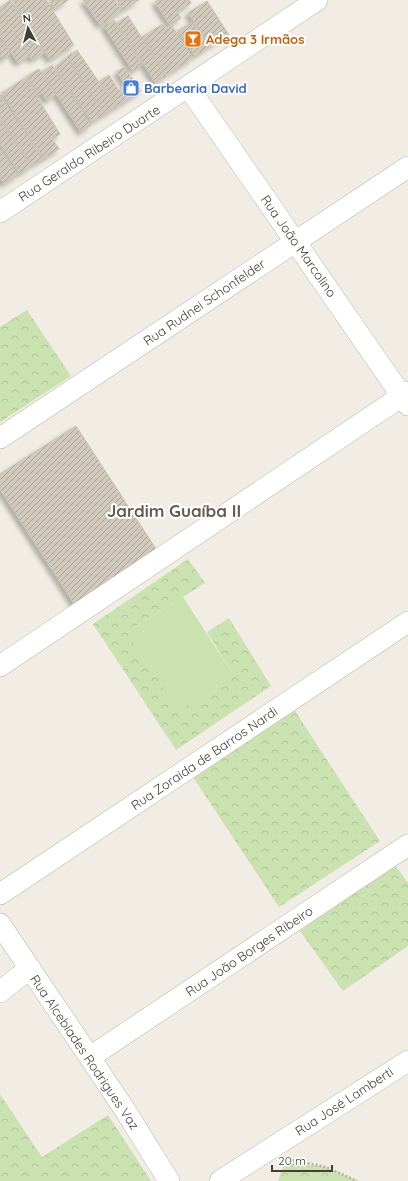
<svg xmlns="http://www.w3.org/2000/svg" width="408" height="1181" font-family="Quicksand,sans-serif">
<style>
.park{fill:url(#park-crowns)}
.pitch{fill:#cae2b0}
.building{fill:url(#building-hatch);stroke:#cbc1ae;filter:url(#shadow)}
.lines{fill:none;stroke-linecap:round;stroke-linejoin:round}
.street-casing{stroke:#beb8ab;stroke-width:22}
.path{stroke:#bcb19a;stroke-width:2.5;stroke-dasharray:2 2;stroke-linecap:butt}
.street{stroke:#fff;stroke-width:21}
.labels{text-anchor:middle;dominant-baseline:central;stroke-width:4;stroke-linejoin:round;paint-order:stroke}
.food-label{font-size:13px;font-weight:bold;fill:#c56008;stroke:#fff;text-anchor:start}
.shop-label{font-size:13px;font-weight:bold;fill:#366cbe;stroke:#fff;text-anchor:start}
.street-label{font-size:13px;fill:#423d35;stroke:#fff}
.district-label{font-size:17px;font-weight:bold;fill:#645b4d;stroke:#fff}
</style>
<defs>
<pattern id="park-crowns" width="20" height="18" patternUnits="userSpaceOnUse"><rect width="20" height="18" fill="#cae2b0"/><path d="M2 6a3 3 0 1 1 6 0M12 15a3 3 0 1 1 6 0" fill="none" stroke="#afc398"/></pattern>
<pattern id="building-hatch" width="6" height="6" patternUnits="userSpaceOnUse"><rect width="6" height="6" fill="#d1c9bb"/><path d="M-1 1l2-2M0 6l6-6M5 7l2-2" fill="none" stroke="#aba499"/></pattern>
<filter id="shadow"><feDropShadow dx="-3.5" dy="3.5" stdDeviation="2" flood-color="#0004"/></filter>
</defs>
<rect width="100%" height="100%" fill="#f1ede4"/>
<path class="park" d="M27 310 71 376 0 422V327Z
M188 559 205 583 127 632 179 710 234 676 207 632 229 618 271 686 176 750 93 624Z
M295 711 380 841 279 907 193 777Z
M395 865 408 883V946L343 991 300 931Z
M0 1094 42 1157 108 1115 151 1181H0Z
M285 1162 326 1167 358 1181H278Z"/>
<path class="pitch" d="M183 597 234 676 179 711 127 632Z"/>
<path class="building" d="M10 0 44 53 32 60 0 8Z
M12 0H46L74 45 50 60Z
M49 0H68L55 9Z
M83 0H115L122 11 100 25Z
M117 0H139L123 10Z
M159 0H189L191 3 177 12 181 18 170 25 155 2Z
M207 1 229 35 210 46 188 13Z
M0 9 29 56 18 63 0 35Z
M128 16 166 76 155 82 117 23Z
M114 20 142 65 133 71 104 26Z
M192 22 209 47 195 56 178 31Z
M163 24 166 30 172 26 193 58 167 75 142 37Z
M0 39 10 54 0 61Z
M77 50 116 107 106 114 67 57Z
M67 58 105 114 92 122 55 67Z
M52 65 91 125 81 132 42 72Z
M124 67 141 91 117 107 100 81 109 75 119 91 126 86 117 72Z
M39 69 55 95 47 101 42 93 38 95 26 77Z
M25 78 60 134 52 139 59 149 44 159 2 93Z
M0 95 43 159 32 165 0 117Z
M0 119 31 166 20 174 0 144Z
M0 149 18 175 4 184 0 177Z
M76 426 158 552 75 605 0 489V474Z"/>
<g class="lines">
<g class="street-casing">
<path id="street" d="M189 88 408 405
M0 212 317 0
M0 438 408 167
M0 666 408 392
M0 894 408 622
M0 924 123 1107 169 1181
M0 992 30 968
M90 1057 408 845
M220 1181 408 1061"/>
</g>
<path class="path" d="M292 1160 326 1167 357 1181"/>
<use href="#street" class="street"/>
</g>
<defs>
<g id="bar-square" transform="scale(0.9)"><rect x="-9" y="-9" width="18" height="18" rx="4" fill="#e8710a" stroke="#fff"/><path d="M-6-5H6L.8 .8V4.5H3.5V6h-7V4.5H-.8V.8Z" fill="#fff"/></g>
<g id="shop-square" transform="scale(0.9)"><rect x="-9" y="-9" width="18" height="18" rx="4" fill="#3f7fe0" stroke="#fff"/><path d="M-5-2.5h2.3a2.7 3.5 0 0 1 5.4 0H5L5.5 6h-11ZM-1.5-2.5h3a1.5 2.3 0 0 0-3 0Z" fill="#fff"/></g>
</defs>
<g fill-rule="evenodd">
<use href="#bar-square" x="193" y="39"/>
<use href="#shop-square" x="131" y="88"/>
</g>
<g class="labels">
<g class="food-label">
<text x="206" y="39">Adega 3 Irmãos</text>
</g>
<g class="shop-label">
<text x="144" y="88">Barbearia David</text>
</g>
<g class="street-label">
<text transform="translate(89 153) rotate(-33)">Rua Geraldo Ribeiro Duarte</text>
<text transform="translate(299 246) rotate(55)">Rua João Marcolino</text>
<text transform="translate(204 302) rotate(-34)">Rua Rudnei Schonfelder</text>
<text transform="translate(204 758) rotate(-34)">Rua Zoraida de Barros Nardi</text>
<text transform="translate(249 951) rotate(-34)">Rua João Borges Ribeiro</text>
<text transform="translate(85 1052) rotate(56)">Rua Alcebíades Rodrigues Vaz</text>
<text transform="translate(344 1101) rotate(-33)">Rua José Lamberti</text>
</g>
<g class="district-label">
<text x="174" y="510">Jardim Guaíba II</text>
</g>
</g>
<g transform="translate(28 28) rotate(353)" stroke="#ffffff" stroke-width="3" paint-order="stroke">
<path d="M0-3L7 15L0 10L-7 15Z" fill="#423d35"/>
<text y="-6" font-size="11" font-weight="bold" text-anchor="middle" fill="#423d35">N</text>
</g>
<path d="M272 1165v6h60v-6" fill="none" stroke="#423d35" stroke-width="2"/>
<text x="278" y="1165" font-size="12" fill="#423d35" stroke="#ffffff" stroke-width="3" paint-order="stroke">20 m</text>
</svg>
